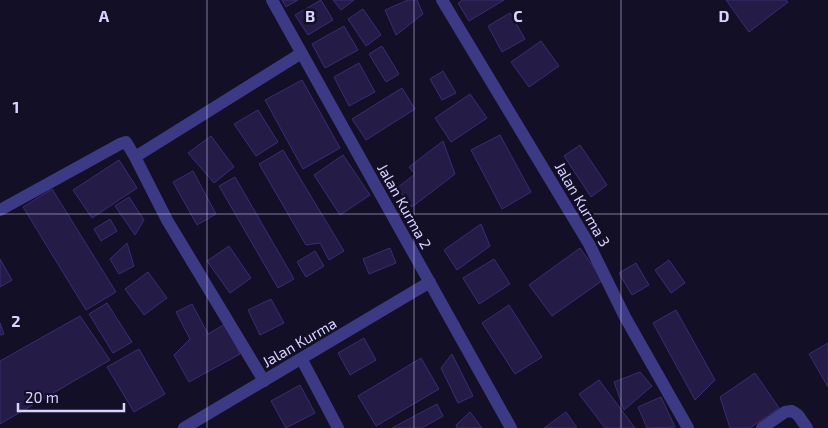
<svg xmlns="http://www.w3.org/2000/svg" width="828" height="428" font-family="'Exo 2',sans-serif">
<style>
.building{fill:#241b47;stroke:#3b2d73}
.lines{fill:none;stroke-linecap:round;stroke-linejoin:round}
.minor{stroke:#3d3a85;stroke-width:12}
.grid{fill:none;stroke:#d9d4ff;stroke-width:1;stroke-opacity:0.55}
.labels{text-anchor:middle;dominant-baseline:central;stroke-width:5;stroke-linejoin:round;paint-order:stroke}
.street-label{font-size:15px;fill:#d9d4ff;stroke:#130f26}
.grid-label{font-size:16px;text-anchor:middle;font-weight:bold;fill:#d9d4ff;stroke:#130f26;stroke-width:5;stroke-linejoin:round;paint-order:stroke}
</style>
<rect width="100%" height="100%" fill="#130f26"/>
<path class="building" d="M282 0H298L286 7Z
M321 0 333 20 308 35 295 15Z
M333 0H354L341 10Z
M408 0H417L423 14 396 35 385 10Z
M463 0H504L469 21 458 3Z
M726 0H786L788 2 749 32Z
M363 9 381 35 366 46 348 19Z
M510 13 525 39 502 52 488 26Z
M344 26 358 50 325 68 312 44Z
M541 41 559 66 529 87 511 62Z
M382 46 399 74 386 82 369 54Z
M359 63 375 92 349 106 334 77Z
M443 71 456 93 442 100 430 79Z
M302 80 340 148 303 169 265 100Z
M402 88 415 109 366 140 352 119Z
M470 94 487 118 451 142 435 118Z
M258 110 278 142 256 156 234 124Z
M500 135 531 192 502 209 471 150Z
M211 136 234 167 214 183 188 153Z
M443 141 455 174 412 207 397 188 415 174 409 167Z
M580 145 607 185 591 197 564 156Z
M283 150 344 251 329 260 320 243 306 245 259 164Z
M343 155 370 195 340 215 314 175Z
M119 160 137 188 92 218 73 190Z
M193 171 216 214 197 225 173 182Z
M235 177 294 279 278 288 219 186Z
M52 189 116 292 86 310 23 207Z
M129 197 144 220 135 235 115 206Z
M110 219 117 231 101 241 94 229Z
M481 224 490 246 457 270 444 250Z
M127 243 134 266 119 274 110 259Z
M229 246 251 278 230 293 207 261Z
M390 248 396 263 369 274 363 259Z
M580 248 603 280 552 316 529 285Z
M315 251 324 266 306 277 297 262Z
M0 259 12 280 0 287Z
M494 259 510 284 479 304 463 278Z
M669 260 685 283 671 293 655 270Z
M636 263 649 285 632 295 619 273Z
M148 272 167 298 144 315 125 289Z
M271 299 284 323 260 335 248 310Z
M107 303 132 342 113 353 89 314Z
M192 304 208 334 225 324 240 354 189 382 174 355 190 339 176 312Z
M509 305 542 357 515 374 482 323Z
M676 310 715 380 695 400 653 323Z
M80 316 110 360 0 424V361Z
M0 323 4 334 0 335Z
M364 338 376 360 350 375 338 353Z
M828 343V387L809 354Z
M139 349 165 394 134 412 107 367Z
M452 354 473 396 458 403 441 368Z
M421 358 439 389 376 426 358 396Z
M640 372 652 386 624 410 614 382Z
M755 373 779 408 750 428H730L720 397Z
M599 380 635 428H605L579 394Z
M300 385 315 413 286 428 271 401Z
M661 397 675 427 647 428 638 407Z
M437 404 443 416 422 428H392Z
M470 412 482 428H457L456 425Z
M566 412 577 428H544Z"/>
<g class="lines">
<path class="minor" d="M272 0 511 428
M442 0 589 244 625 317 688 428
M0 210 120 144 126 142 135 157
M302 360 338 428
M264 381 167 220 135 157 300 54
M184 428 430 282
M762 428 785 412 792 411 798 415 807 428"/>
</g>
<path class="grid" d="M207 0V428M414 0V428M621 0V428M0 214H828"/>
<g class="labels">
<g class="street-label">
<text transform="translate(583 204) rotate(60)">Jalan Kurma 3</text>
<text transform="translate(405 206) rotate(61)">Jalan Kurma 2</text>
<text transform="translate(299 342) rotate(-30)">Jalan Kurma</text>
</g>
</g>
<g class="grid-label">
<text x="104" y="22">A</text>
<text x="310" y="22">B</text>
<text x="518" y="22">C</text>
<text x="724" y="22">D</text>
<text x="16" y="113">1</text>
<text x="16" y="327">2</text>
</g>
<path d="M18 403v8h106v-8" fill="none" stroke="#d9d4ff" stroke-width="2.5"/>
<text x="25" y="403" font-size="15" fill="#d9d4ff" stroke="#130f26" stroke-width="4" paint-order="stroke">20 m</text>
</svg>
